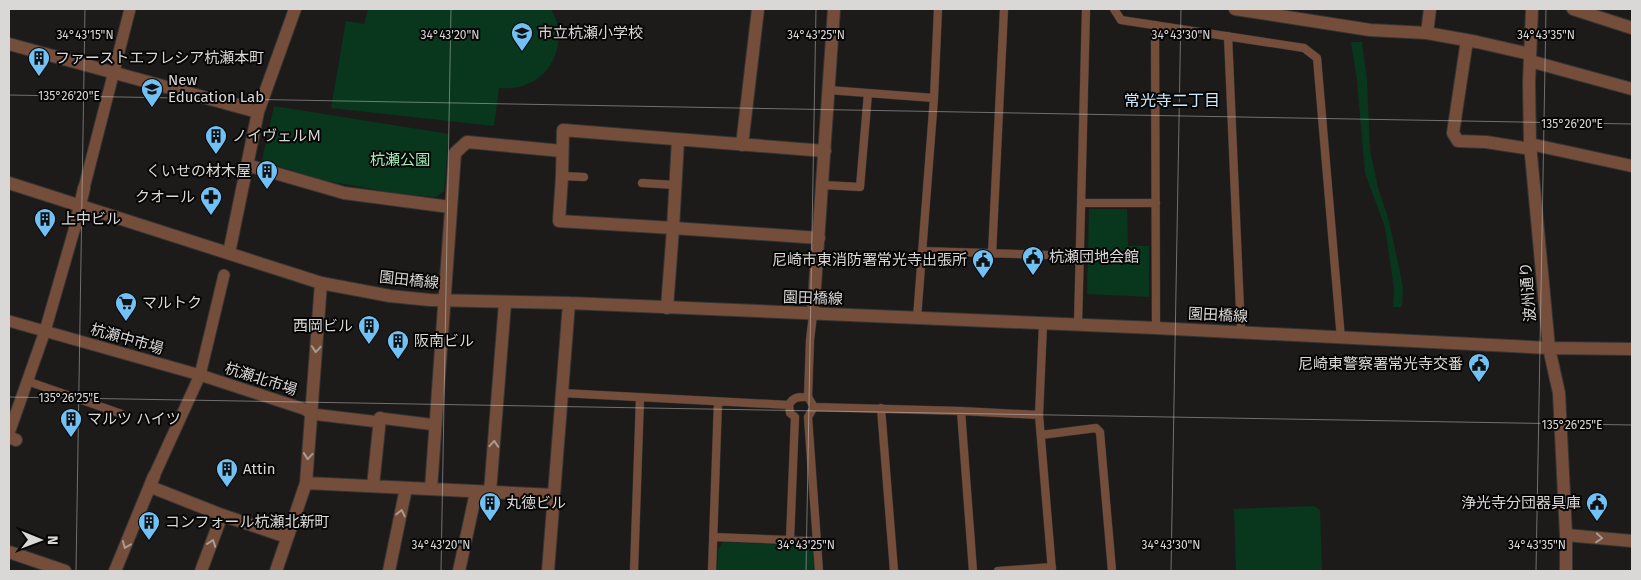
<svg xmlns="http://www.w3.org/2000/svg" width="1641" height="580" font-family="'Fira Sans','Noto Sans JP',sans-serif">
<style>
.green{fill:#08371d}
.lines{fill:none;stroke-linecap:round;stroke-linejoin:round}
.service-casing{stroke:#373534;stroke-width:9}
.pedestrian-casing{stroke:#373534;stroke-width:13}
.minor-casing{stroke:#373534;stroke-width:14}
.tertiary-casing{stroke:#373534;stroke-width:14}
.service{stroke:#744e3b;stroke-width:8}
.pedestrian{stroke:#744e3b;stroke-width:11}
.minor{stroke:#744e3b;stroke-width:12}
.tertiary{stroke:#744e3b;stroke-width:12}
.oneway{stroke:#ac9a91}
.ticks{fill:none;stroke:#dad8d7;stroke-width:1;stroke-opacity:0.45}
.labels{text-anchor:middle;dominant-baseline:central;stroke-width:4;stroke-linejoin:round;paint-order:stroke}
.poi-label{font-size:15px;fill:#dad8d7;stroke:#070606;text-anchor:start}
.park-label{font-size:15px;fill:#a4efbc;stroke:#070606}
.street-label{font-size:15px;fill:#dad8d7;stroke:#070606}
.neighbourhood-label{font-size:16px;fill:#cde9fd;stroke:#070606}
.ticks-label{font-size:12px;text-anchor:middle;fill:#dad8d7;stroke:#070606;stroke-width:4;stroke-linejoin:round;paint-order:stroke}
</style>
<rect width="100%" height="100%" fill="#1d1b1a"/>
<path class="green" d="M368 9H551C567 35 557 70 530 83 520 88 509 89 499 88L494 126 331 108 346 21 364 24Z
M1362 42 1367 80 1370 150 1378 188 1389 221 1403 287 1402 307H1393L1394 289 1385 227 1365 173 1357 80 1351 42Z
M274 106 449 134 444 191 436 197 401 194 322 180 262 161Z
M1089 209H1127L1128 246H1149V297L1087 294Z
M1314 506 1320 510 1322 571H1236L1234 509Z
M723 542 811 546 814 549 815 571H717L718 549Z"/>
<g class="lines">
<g class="service-casing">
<path id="service" d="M1114 9 1121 20 1304 48 1317 58 1341 339
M1155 25 1156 328
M1228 36 1241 332
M828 90 934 98 917 318
M934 98 938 9
M562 176 584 177
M642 183 675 185
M823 185 860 187 868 93
M1081 203H1156
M922 251 1080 256
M992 254 1004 9
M813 315 810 340 808 397 814 407 808 417 819 571
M1043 324 1039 415 1052 571
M1078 325 1086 9
M27 381 122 414
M562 393 789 405C793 396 799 397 808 397
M789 405 790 413 795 417 790 540
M814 407 961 411 1039 415
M881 408 894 571
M961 411 973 571
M1041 435 1096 428 1100 432 1112 571
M713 537 817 541
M634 571 640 398
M712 571 718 402
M998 571 1052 567"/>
</g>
<g class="pedestrian-casing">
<path id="pedestrian" d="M84 188 130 9
M9 321 200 375 304 409 312 414 379 422
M380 418 436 425
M9 433 45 331 75 227
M154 476 200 375 224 275"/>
</g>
<g class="minor-casing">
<path id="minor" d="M1235 9 1370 30 1427 33 1477 42 1530 54
M1573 9 1632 28
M1427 33 1430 9
M1467 40 1453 133 1458 141 1486 142 1531 149
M9 44 258 112
M1530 61 1632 89
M678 140 673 228 559 221 562 176 563 130 825 151
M1530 144 1632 166
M742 145 758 9
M247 165 344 193 450 207
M75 227 84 188
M229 253 258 112 295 9
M667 308 673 228 819 238
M813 315 834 9
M9 437 16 440
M306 483 554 495
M373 486 380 418
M156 489 222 515 287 537
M431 489 455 153 467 142 562 151
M490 492 505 303
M1566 535 1632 541
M9 552 65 571
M115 571 154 476
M201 571 222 515
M276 571 306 483 321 283
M389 571 406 488
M459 571 476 492"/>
</g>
<g class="tertiary-casing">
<path id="tertiary" d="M1532 9 1529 83 1530 144 1549 348 1559 393 1566 535V571
M9 183 321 283 390 296 430 300 569 303 1156 328 1549 348 1632 349
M548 571 569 303"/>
</g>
<use href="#service" class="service"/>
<use href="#pedestrian" class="pedestrian"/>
<use href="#minor" class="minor"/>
<use href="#tertiary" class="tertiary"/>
</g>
<defs><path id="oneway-chevron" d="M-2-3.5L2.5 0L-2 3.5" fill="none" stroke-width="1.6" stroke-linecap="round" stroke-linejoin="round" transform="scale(1.25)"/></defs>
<g class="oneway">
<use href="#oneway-chevron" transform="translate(316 349) rotate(94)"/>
<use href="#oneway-chevron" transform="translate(494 444) rotate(-86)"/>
<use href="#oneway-chevron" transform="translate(308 456) rotate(95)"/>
<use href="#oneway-chevron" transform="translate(401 513) rotate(-78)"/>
<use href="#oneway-chevron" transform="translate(1599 538) rotate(5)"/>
<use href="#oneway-chevron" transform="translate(212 543) rotate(-70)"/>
<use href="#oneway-chevron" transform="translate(126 545) rotate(112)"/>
</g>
<path class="ticks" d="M9 95 1632 124M9 397 1632 425M76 571 85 9M441 571 451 9M806 571 816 9M1171 571 1181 9M1536 571 1546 9"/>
<defs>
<g id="school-pin" transform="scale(1.125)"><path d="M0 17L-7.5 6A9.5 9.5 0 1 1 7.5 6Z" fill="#71c1f5" stroke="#070606"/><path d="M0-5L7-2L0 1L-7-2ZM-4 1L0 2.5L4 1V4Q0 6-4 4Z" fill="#111"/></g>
<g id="building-pin" transform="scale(1.125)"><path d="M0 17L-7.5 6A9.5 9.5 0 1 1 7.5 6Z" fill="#71c1f5" stroke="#070606"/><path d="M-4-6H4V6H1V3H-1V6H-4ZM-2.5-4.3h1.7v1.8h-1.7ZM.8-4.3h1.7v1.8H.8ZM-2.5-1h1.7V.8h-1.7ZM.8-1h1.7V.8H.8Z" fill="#111"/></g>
<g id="pharmacy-pin" transform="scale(1.125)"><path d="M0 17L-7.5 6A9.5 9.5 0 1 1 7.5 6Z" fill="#71c1f5" stroke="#070606"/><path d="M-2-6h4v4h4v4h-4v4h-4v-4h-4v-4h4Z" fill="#111"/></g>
<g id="civic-pin" transform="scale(1.125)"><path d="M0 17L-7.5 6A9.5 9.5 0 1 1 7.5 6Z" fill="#71c1f5" stroke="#070606"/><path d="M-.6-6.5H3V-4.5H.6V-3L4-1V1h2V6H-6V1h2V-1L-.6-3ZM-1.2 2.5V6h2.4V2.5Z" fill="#111"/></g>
<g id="supermarket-pin" transform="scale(1.125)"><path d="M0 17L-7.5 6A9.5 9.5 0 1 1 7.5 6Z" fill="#71c1f5" stroke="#070606"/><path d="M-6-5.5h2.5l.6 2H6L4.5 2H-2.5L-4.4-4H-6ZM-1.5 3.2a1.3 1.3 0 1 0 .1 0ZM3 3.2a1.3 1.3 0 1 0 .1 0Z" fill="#111"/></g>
</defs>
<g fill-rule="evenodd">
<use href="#school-pin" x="522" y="33"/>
<use href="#building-pin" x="39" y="58"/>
<use href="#school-pin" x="152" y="89"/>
<use href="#building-pin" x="216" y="136"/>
<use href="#building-pin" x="267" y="171"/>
<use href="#pharmacy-pin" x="211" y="197"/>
<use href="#building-pin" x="45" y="219"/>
<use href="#civic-pin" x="1033" y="257"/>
<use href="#civic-pin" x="983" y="260"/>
<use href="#supermarket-pin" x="126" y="303"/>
<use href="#building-pin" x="369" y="326"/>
<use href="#building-pin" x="398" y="341"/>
<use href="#civic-pin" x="1479" y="364"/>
<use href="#building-pin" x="71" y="419"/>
<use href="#building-pin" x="227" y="469"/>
<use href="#building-pin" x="490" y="503"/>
<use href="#civic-pin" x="1597" y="503"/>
<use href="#building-pin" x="149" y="522"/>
</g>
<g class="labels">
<g class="poi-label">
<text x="538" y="33">市立杭瀬小学校</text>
<text x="55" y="58">ファーストエフレシア杭瀬本町</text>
<text x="168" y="80">New<tspan x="168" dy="17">Education Lab</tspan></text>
<text x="232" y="136">ノイヴェルＭ</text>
<text x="251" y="171" text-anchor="end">くいせの材木屋</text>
<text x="195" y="197" text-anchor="end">クオール</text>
<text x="61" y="219">上中ビル</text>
<text x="1049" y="257">杭瀬団地会館</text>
<text x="967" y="260" text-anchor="end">尼崎市東消防署常光寺出張所</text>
<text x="142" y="303">マルトク</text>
<text x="353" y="326" text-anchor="end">西岡ビル</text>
<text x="414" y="341">阪南ビル</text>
<text x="1463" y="364" text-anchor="end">尼崎東警察署常光寺交番</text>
<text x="87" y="419">マルツ ハイツ</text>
<text x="243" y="469">Attin</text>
<text x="506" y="503">丸徳ビル</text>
<text x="1581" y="503" text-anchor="end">浄光寺分団器具庫</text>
<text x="165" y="522">コンフォール杭瀬北新町</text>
</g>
<g class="park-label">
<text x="400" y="160">杭瀬公園</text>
</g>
<g class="street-label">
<text transform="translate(409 280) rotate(6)">園田橋線</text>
<text transform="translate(1528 292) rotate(-95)">波州通り</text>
<text transform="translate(813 298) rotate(2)">園田橋線</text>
<text transform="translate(1218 315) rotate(3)">園田橋線</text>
<text transform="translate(127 339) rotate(16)">杭瀬中市場</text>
<text transform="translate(261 379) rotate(18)">杭瀬北市場</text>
</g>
<g class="neighbourhood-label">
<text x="1172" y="100">常光寺二丁目</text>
</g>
</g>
<g class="ticks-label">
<text x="85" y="39">34°43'15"N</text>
<text x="450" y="39">34°43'20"N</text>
<text x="816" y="39">34°43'25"N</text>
<text x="1181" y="39">34°43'30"N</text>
<text x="1546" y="39">34°43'35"N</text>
<text x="69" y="100">135°26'20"E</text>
<text x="1572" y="128">135°26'20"E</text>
<text x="69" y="402">135°26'25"E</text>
<text x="1572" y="429">135°26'25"E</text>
<text x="441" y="549">34°43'20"N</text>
<text x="806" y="549">34°43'25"N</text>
<text x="1171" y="549">34°43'30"N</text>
<text x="1537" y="549">34°43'35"N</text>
</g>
<rect width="1641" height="580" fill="none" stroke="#dad8d7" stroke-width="20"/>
<g transform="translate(40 540) rotate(91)" stroke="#070606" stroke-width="4" paint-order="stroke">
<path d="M0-4L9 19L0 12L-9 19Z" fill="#dad8d7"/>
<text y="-8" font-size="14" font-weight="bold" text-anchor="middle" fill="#dad8d7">N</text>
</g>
</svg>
